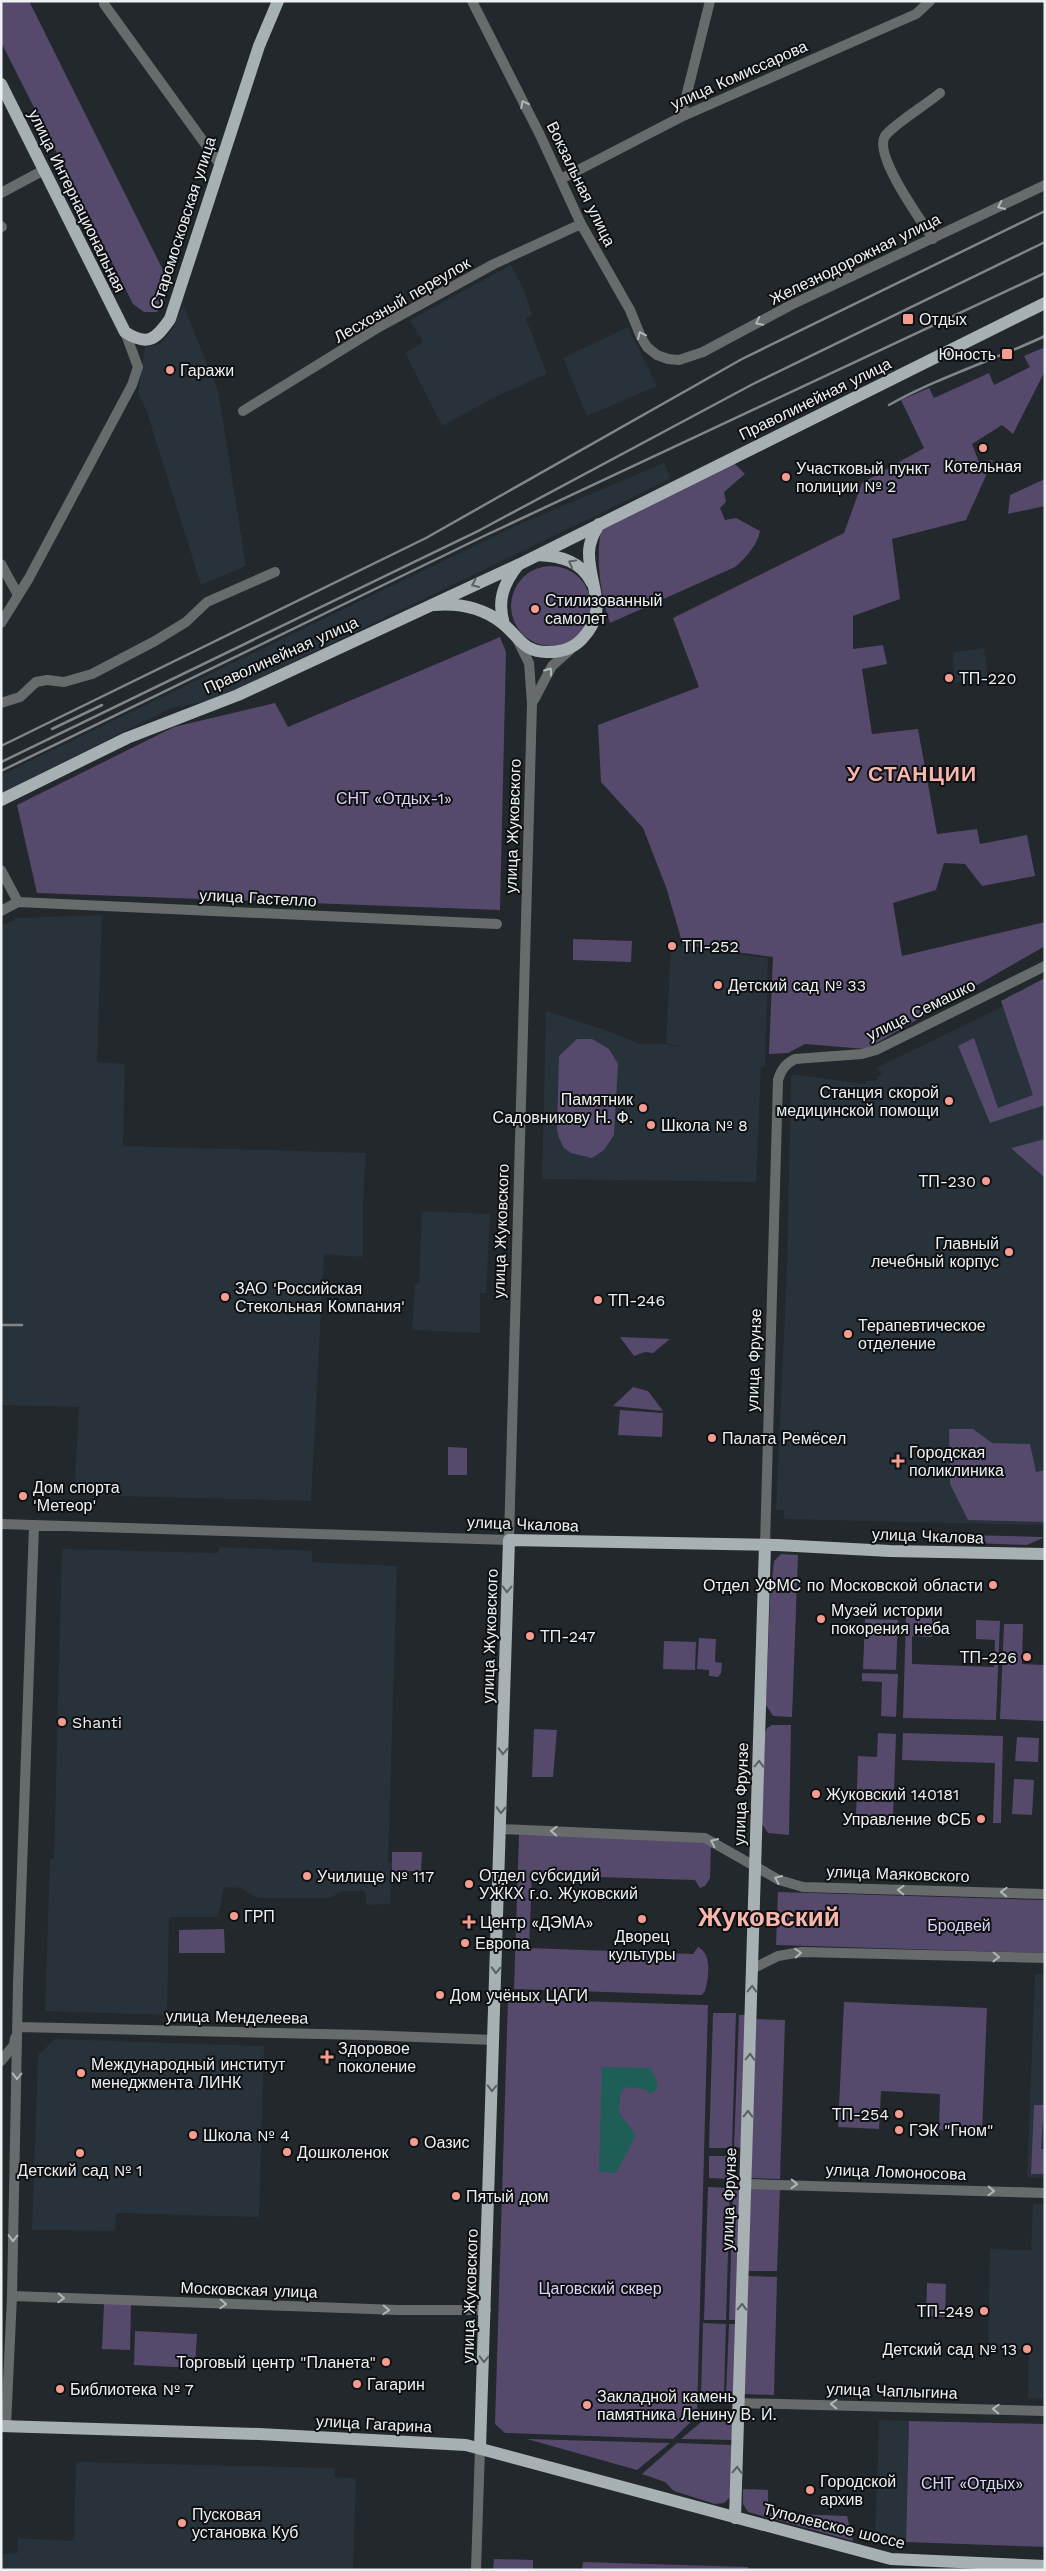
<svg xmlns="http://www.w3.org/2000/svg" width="1046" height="2571" font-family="'Work Sans',sans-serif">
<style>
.built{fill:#27323a}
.green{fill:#55496c}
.water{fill:#1e5e57}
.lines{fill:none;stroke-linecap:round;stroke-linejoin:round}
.minor{stroke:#676b6c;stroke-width:10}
.major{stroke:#a7b0b2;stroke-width:12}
.rail{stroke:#81868a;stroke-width:2.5}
.oneway{stroke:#b1b5b7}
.oneway2{stroke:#5a6062}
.poi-dot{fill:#f59c91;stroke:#0e1012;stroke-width:2}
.labels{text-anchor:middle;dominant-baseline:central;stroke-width:4;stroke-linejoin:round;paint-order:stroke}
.street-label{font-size:16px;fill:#edf1f4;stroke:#0e1012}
.poi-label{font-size:16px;fill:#edf1f4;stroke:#0e1012;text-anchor:start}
.park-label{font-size:16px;fill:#dfd2fb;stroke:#0e1012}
.district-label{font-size:21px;font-weight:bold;letter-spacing:1px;fill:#f9b6ad;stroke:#0e1012}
.town-label{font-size:26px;font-weight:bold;fill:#f9b6ad;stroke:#0e1012}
</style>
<rect width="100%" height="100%" fill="#22282c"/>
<path class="built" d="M511 265 524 290 532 315 526 319 547 374 495 397 442 426 405 353 423 342 410 320Z
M183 305 218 390 246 566 201 585 146 409 138 394 145 347 160 344 173 328Z
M628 327 657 386 587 416 563 358Z
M664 463 671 478 595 516 215 700 171 708 1 793V775L515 526Z
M984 648 988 678 954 683 953 652Z
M102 915 97 1062 125 1064 123 1146 366 1153 363 1201V1257L324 1254 311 1501 74 1495 79 1407 1 1405V926L18 918Z
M671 945 768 958 765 1066H761L756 1182 542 1179 546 1011 608 1031 639 1044H666L692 1050 666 1043Z
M1045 986V1525L784 1519V1510H776L787 1268 791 1074 866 1084V1081L878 1080 876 1077 882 1074 876 1068Z
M422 1211 490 1214 486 1293H480V1333L412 1330 415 1284 419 1283Z
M220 1547 312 1551V1562L397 1566 388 1862H392L390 1904 366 1905 365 1891H342L330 1898H264L255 1897 241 1888 224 1887 218 1917H169L167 2015 45 2011 50 1859H54L62 1549 218 1553Z
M1035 1974H1045V2178L1027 2177Z
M55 2039 264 2046 259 2217 116 2213 115 2231 32 2230 38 2055Z
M1033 2204H1045V2399L1028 2398 1029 2350 988 2349 990 2249 1031 2250Z
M879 2420 909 2421 906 2538H875Z
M76 2462 335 2468 334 2477 356 2478 353 2570H1V2554L18 2553V2538L74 2541Z"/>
<path class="green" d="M1 1H29L168 280 164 304 157 312H144L133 304 1 42Z
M1045 347V371L1013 434 1002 425 972 444 979 462 993 460 966 520 892 539 900 599 853 616V649L883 645 887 664 862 669 872 734 918 729 937 834 977 829 980 844 1027 835 1035 876 982 886 965 864 944 863 936 890 893 903 902 956 1045 922V946L866 1049 805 1044 788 1053 769 1054 773 957 683 945 666 887 643 828 601 782 598 725 699 687 673 618 844 533 862 483 924 448 901 400 929 388 934 398 989 373 994 385 1030 367 1024 356Z
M732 461 745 474 724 492 726 502 720 508 725 520 736 518 760 531C758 544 745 559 735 567L610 623C600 594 595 556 602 526Z
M1045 479V506L1008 514 1010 495Z
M511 606a40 40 0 1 1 80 0a40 40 0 1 1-80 0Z
M500 637 506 652 500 910 37 893 17 805 174 727 275 703 288 727Z
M573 939 632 941 631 962 573 960Z
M1045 978V1105L990 1123 958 1046 974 1038 998 1108 1033 1095 1001 1001Z
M577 1039H592L609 1049 618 1064 614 1135 604 1150 592 1158 571 1153 564 1148 559 1138 557 1130 559 1056Z
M1045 1139V1178L1011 1148Z
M620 1337 670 1339 653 1353 645 1352 634 1356Z
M633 1387 648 1391 663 1411 613 1406Z
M620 1410 663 1413 662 1437 618 1435Z
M949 1429H973L992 1443 1030 1444 1036 1472 1045 1470V1522L968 1520 950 1484Z
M448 1447 467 1448V1475H448Z
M966 1535 1042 1537 1043 1538 1027 1545 971 1543Z
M781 1554 798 1555 792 1717 773 1716 766 1705 770 1599 774 1561Z
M906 1617 932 1618V1637L912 1636V1664L994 1667 995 1640 976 1639V1620L1000 1621 996 1720 903 1718Z
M865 1619 898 1620 896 1670 863 1669Z
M1004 1624H1023L1022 1664 1045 1665V1721L1000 1719Z
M699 1638 716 1639 715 1662 722 1663 721 1673 718 1677 709 1676V1670L697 1669Z
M664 1641 696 1642 695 1670 663 1669Z
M862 1673 898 1674 896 1717 881 1716 882 1682 862 1681Z
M772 1725H791L789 1835 768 1833 762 1824 765 1733 767 1728Z
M534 1729 557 1730 553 1777H532Z
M878 1733 896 1734 893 1817 856 1816 858 1756 877 1757Z
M903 1733 1003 1736 1001 1823H993L995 1763 902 1760Z
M1017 1737 1039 1738 1038 1762 1015 1761Z
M1014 1779 1034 1780 1032 1815 1012 1814Z
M519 1834 702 1840 711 1846 710 1878 705 1886 700 1888 695 1880 532 1875 529 1948 693 1954 698 1947C712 1953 709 1978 705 1991L702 1995H697L514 1989Z
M392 1852H422L421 1871H392Z
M778 1892 1045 1900V1953L776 1945Z
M224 1929 225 1953H179V1930Z
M508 1999 708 2005 697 2416 673 2439 505 2433 495 2424Z
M844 2002 987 2008 982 2132 939 2130 940 2094 881 2091 879 2129 838 2127Z
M713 2013H736L732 2148H709Z
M739 2015H747L742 2148 734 2147Z
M756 2019 785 2020 780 2179 751 2178Z
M1034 2105H1044L1041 2149H1045V2174H1031Z
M709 2156H731V2179L709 2178Z
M708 2187 730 2188 726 2320H704Z
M733 2188H741L737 2320H729Z
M750 2188 780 2189 777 2271H748Z
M748 2276 777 2277 774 2395 744 2394Z
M927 2283 946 2284 945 2317 926 2316Z
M104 2303 131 2305 130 2350 102 2349Z
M703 2323 726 2324 724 2394 701 2393Z
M729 2324H736L734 2394H726Z
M135 2331 197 2334 195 2368 134 2365Z
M705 2419 733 2420 732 2440 681 2439Z
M909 2421 1045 2424V2547L906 2542Z
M527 2439 670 2443 637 2470Z
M677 2443 732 2445 730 2497 724 2503 715 2504 674 2491 665 2482 642 2474Z
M743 2489 768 2490V2513L847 2516 853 2541 748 2512 743 2504Z
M494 2559 533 2560V2570H493Z
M583 2562 748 2567V2570H582Z"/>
<path class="water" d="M602 2067 650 2068 656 2078 658 2088 651 2093 644 2089 625 2087 620 2094 619 2113 636 2135 616 2173 599 2172Z"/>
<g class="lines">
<path class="minor" d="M472 1 540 135 581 224 630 310 641 337 647 347 657 355 668 359 679 360 703 352 791 305 1045 185
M104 4 219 163
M681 117 710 1
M561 179 681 117 916 14 930 1
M1 193 44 170
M1 226 2 227
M933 239C921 220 873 155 885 136 893 125 927 104 940 93
M243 411 379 327 494 264 581 224
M1 564 18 595
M1 623 29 578 132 385 138 367 125 332
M534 700 552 666 570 650
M1 703 20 697 36 682 47 680 64 682 92 674 155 641 186 622 207 602 275 572
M1 870 18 902 1 911
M18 902 497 924
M1 1524 509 1540 532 703 529 663 518 641
M765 1545 778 1080C781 1070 785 1064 795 1059L862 1054 876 1050 1045 966
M500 1829 705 1838 779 1880 803 1887 1045 1894
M752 1969 778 1956 801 1952 1045 1958
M18 2027 365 2035 494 2040
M1 2061 14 2045 15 2038
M746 2184 1045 2193
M12 2296 398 2310H486
M739 2403 1045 2411
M6 2426 12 2296 18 1984 34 1525
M476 2570 480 2448"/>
<path class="major" d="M1 84 125 332C148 347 156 339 170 319L259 46 278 1
M538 555C561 556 581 561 592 583
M434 605C458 603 483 608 502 623 519 636 523 653 548 652 562 652 572 649 582 639 610 609 589 587 589 553 589 542 594 533 599 524
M504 624C497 601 503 584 518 565
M1 800 127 738 238 695 520 564 1045 303
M1 2426 259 2434 466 2445 891 2559 1045 2566
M480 2448 509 1540 777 1545 890 1551 1045 1554
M735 2518 765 1545"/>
<path class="rail" d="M889 405C939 377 994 360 1045 336
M52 729 102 705
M1 746 426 538 742 359 1045 211
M1 762 480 530 753 384 1045 242
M1 771 484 536 1045 273
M1 1325H22"/>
</g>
<defs><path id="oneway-chevron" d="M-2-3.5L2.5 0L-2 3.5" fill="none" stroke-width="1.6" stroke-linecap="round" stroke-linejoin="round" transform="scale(1.25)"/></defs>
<g class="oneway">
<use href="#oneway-chevron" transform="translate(524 104) rotate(-117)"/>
<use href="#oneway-chevron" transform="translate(1001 206) rotate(155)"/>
<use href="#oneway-chevron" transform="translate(759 322) rotate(153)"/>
<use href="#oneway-chevron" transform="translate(641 335) rotate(-115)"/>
<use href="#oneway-chevron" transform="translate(549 671) rotate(-55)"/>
<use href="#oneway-chevron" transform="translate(554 1831) rotate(-178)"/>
<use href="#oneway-chevron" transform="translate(714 1842) rotate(-155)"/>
<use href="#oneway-chevron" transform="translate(778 1879) rotate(-157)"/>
<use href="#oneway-chevron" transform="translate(901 1890) rotate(-178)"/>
<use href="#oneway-chevron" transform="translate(1004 1892) rotate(-178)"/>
<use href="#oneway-chevron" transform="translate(798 1953) rotate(-4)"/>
<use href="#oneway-chevron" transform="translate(996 1957) rotate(1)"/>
<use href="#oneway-chevron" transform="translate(17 2076) rotate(91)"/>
<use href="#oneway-chevron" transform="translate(794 2184) rotate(2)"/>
<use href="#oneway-chevron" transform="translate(991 2191) rotate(2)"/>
<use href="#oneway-chevron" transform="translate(13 2238) rotate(91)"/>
<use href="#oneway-chevron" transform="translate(61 2298) rotate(2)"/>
<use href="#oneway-chevron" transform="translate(223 2304) rotate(2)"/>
<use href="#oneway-chevron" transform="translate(386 2310) rotate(2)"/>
<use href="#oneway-chevron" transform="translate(834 2404) rotate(-178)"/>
<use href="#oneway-chevron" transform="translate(996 2409) rotate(-178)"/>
</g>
<g class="oneway2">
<use href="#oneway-chevron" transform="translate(572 563) rotate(-151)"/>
<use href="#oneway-chevron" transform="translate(475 584) rotate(156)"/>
<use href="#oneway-chevron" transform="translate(507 1589) rotate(92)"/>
<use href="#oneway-chevron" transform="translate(503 1751) rotate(92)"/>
<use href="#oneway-chevron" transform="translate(759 1764) rotate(-88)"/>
<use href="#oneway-chevron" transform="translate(501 1810) rotate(92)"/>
<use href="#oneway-chevron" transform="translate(496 1970) rotate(92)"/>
<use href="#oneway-chevron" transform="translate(752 1989) rotate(-88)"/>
<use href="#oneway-chevron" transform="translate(750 2057) rotate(-88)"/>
<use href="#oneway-chevron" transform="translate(492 2088) rotate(92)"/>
<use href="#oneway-chevron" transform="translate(748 2114) rotate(-88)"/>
<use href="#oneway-chevron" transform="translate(742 2307) rotate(-88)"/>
<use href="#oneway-chevron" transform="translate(484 2359) rotate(92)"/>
<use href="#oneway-chevron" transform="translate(737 2470) rotate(-88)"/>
</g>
<g class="poi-dot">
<rect x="902" y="313" width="12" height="12" rx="2.5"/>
<rect x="1001" y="348" width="12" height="12" rx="2.5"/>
<circle cx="170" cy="370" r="5"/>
<circle cx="983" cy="448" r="5"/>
<circle cx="786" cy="477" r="5"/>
<circle cx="535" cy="609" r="5"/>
<circle cx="949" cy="678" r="5"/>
<circle cx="672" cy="946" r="5"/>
<circle cx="718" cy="985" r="5"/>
<circle cx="949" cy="1101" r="5"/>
<circle cx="643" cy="1108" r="5"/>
<circle cx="651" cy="1125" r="5"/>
<circle cx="986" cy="1181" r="5"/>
<circle cx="1009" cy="1252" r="5"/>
<circle cx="225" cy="1297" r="5"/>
<circle cx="598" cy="1300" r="5"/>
<circle cx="848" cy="1334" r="5"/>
<circle cx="712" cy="1438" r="5"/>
<path d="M895.5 1453.5h5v5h5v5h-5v5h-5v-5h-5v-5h5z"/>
<circle cx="23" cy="1496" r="5"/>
<circle cx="993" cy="1585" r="5"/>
<circle cx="821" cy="1619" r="5"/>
<circle cx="530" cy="1636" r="5"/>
<circle cx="1027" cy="1657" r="5"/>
<circle cx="62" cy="1722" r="5"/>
<circle cx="816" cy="1794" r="5"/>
<circle cx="981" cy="1819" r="5"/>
<circle cx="307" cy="1876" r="5"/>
<circle cx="469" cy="1884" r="5"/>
<circle cx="234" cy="1916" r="5"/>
<circle cx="642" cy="1919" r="5"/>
<path d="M466.5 1914.5h5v5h5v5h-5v5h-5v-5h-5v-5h5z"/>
<circle cx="465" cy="1943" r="5"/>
<circle cx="440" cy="1995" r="5"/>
<path d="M324.5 2049.5h5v5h5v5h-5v5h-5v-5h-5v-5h5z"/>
<circle cx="81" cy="2073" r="5"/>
<circle cx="899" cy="2114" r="5"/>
<circle cx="899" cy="2130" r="5"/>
<circle cx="193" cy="2135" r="5"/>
<circle cx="414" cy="2142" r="5"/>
<circle cx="287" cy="2152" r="5"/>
<circle cx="80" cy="2153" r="5"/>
<circle cx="456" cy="2196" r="5"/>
<circle cx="984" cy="2311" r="5"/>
<circle cx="1027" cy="2349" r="5"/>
<circle cx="386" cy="2362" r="5"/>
<circle cx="357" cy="2384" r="5"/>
<circle cx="60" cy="2389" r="5"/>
<circle cx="587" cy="2405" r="5"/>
<circle cx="810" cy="2490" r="5"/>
<circle cx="182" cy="2523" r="5"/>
</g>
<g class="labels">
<g class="street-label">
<text transform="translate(739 75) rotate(-24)">улица Комиссарова</text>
<text transform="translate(581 184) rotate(64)">Вокзальная улица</text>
<text transform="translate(77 201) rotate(64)">улица Интернациональная</text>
<text transform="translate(183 223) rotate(-72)">Старомосковская улица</text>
<text transform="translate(855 259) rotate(-26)">Железнодорожная улица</text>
<text transform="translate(402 300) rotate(-30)">Лесхозный переулок</text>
<text transform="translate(815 399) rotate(-26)">Праволинейная улица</text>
<text transform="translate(281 655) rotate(-24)">Праволинейная улица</text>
<text transform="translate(513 826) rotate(-88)">улица Жуковского</text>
<text transform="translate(258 898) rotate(3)">улица Гастелло</text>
<text transform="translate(921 1010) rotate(-26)">улица Семашко</text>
<text transform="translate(501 1231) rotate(-88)">улица Жуковского</text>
<text transform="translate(754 1360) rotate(-88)">улица Фрунзе</text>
<text transform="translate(523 1524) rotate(2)">улица Чкалова</text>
<text transform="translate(928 1536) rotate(2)">улица Чкалова</text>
<text transform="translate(490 1636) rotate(-88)">улица Жуковского</text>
<text transform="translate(741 1794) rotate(-88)">улица Фрунзе</text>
<text transform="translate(898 1874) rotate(2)">улица Маяковского</text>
<text transform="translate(237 2017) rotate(1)">улица Менделеева</text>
<text transform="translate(896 2172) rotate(2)">улица Ломоносова</text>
<text transform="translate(729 2199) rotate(-88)">улица Фрунзе</text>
<text transform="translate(249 2290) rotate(2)">Московская улица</text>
<text transform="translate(470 2296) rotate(-88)">улица Жуковского</text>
<text transform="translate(892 2391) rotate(2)">улица Чаплыгина</text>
<text transform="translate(374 2424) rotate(3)">улица Гагарина</text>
<text transform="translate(834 2526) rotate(14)">Туполевское шоссе</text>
</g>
<g class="poi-label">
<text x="919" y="319">Отдых</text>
<text x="996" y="354" text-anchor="end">Юность</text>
<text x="180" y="370">Гаражи</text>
<text x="983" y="466" text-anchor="middle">Котельная</text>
<text x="796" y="468">Участковый пункт<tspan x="796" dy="18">полиции № 2</tspan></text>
<text x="545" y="600">Стилизованный<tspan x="545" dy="18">самолет</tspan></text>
<text x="959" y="678">ТП-220</text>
<text x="682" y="946">ТП-252</text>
<text x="728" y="985">Детский сад № 33</text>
<text x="939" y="1092" text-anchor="end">Станция скорой<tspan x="939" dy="18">медицинской помощи</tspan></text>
<text x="633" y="1099" text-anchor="end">Памятник<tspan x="633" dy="18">Садовникову Н. Ф.</tspan></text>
<text x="661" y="1125">Школа № 8</text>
<text x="976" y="1181" text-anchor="end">ТП-230</text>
<text x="999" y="1243" text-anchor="end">Главный<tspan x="999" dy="18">лечебный корпус</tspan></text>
<text x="235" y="1288">ЗАО 'Российская<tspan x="235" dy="18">Стекольная Компания'</tspan></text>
<text x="608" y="1300">ТП-246</text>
<text x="858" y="1325">Терапевтическое<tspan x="858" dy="18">отделение</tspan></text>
<text x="722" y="1438">Палата Ремёсел</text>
<text x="909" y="1452">Городская<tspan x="909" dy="18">поликлиника</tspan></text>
<text x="33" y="1487">Дом спорта<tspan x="33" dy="18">'Метеор'</tspan></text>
<text x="983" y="1585" text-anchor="end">Отдел УФМС по Московской области</text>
<text x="831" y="1610">Музей истории<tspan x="831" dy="18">покорения неба</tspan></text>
<text x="540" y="1636">ТП-247</text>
<text x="1017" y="1657" text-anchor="end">ТП-226</text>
<text x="72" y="1722">Shanti</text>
<text x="826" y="1794">Жуковский 140181</text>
<text x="971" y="1819" text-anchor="end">Управление ФСБ</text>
<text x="479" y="1875">Отдел субсидий<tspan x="479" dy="18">УЖКХ г.о. Жуковский</tspan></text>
<text x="317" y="1876">Училище № 117</text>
<text x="244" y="1916">ГРП</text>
<text x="480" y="1922">Центр «ДЭМА»</text>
<text x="642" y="1936" text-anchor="middle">Дворец<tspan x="642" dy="18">культуры</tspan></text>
<text x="475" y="1943">Европа</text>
<text x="450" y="1995">Дом учёных ЦАГИ</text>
<text x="338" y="2048">Здоровое<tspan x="338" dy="18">поколение</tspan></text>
<text x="91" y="2064">Международный институт<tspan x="91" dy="18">менеджмента ЛИНК</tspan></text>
<text x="889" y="2114" text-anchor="end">ТП-254</text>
<text x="909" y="2130">ГЭК "Гном"</text>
<text x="203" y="2135">Школа № 4</text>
<text x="424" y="2142">Оазис</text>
<text x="297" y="2152">Дошколенок</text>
<text x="80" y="2170" text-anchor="middle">Детский сад № 1</text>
<text x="466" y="2196">Пятый дом</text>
<text x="974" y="2311" text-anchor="end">ТП-249</text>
<text x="1017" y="2349" text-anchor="end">Детский сад № 13</text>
<text x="376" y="2362" text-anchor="end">Торговый центр "Планета"</text>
<text x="367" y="2384">Гагарин</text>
<text x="70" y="2389">Библиотека № 7</text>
<text x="597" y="2396">Закладной камень<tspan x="597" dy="18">памятника Ленину В. И.</tspan></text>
<text x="820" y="2481">Городской<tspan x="820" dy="18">архив</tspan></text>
<text x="192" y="2514">Пусковая<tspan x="192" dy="18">установка Куб</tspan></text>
</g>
<g class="park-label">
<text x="394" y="798">СНТ «Отдых-1»</text>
<text x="959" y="1925">Бродвей</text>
<text x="600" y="2288">Цаговский сквер</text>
<text x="972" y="2483">СНТ «Отдых»</text>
</g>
<g class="district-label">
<text x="912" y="773">У СТАНЦИИ</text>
</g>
<g class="town-label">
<text x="769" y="1917">Жуковский</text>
</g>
</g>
<rect width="1046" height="2571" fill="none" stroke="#edf1f4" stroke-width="5"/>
</svg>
